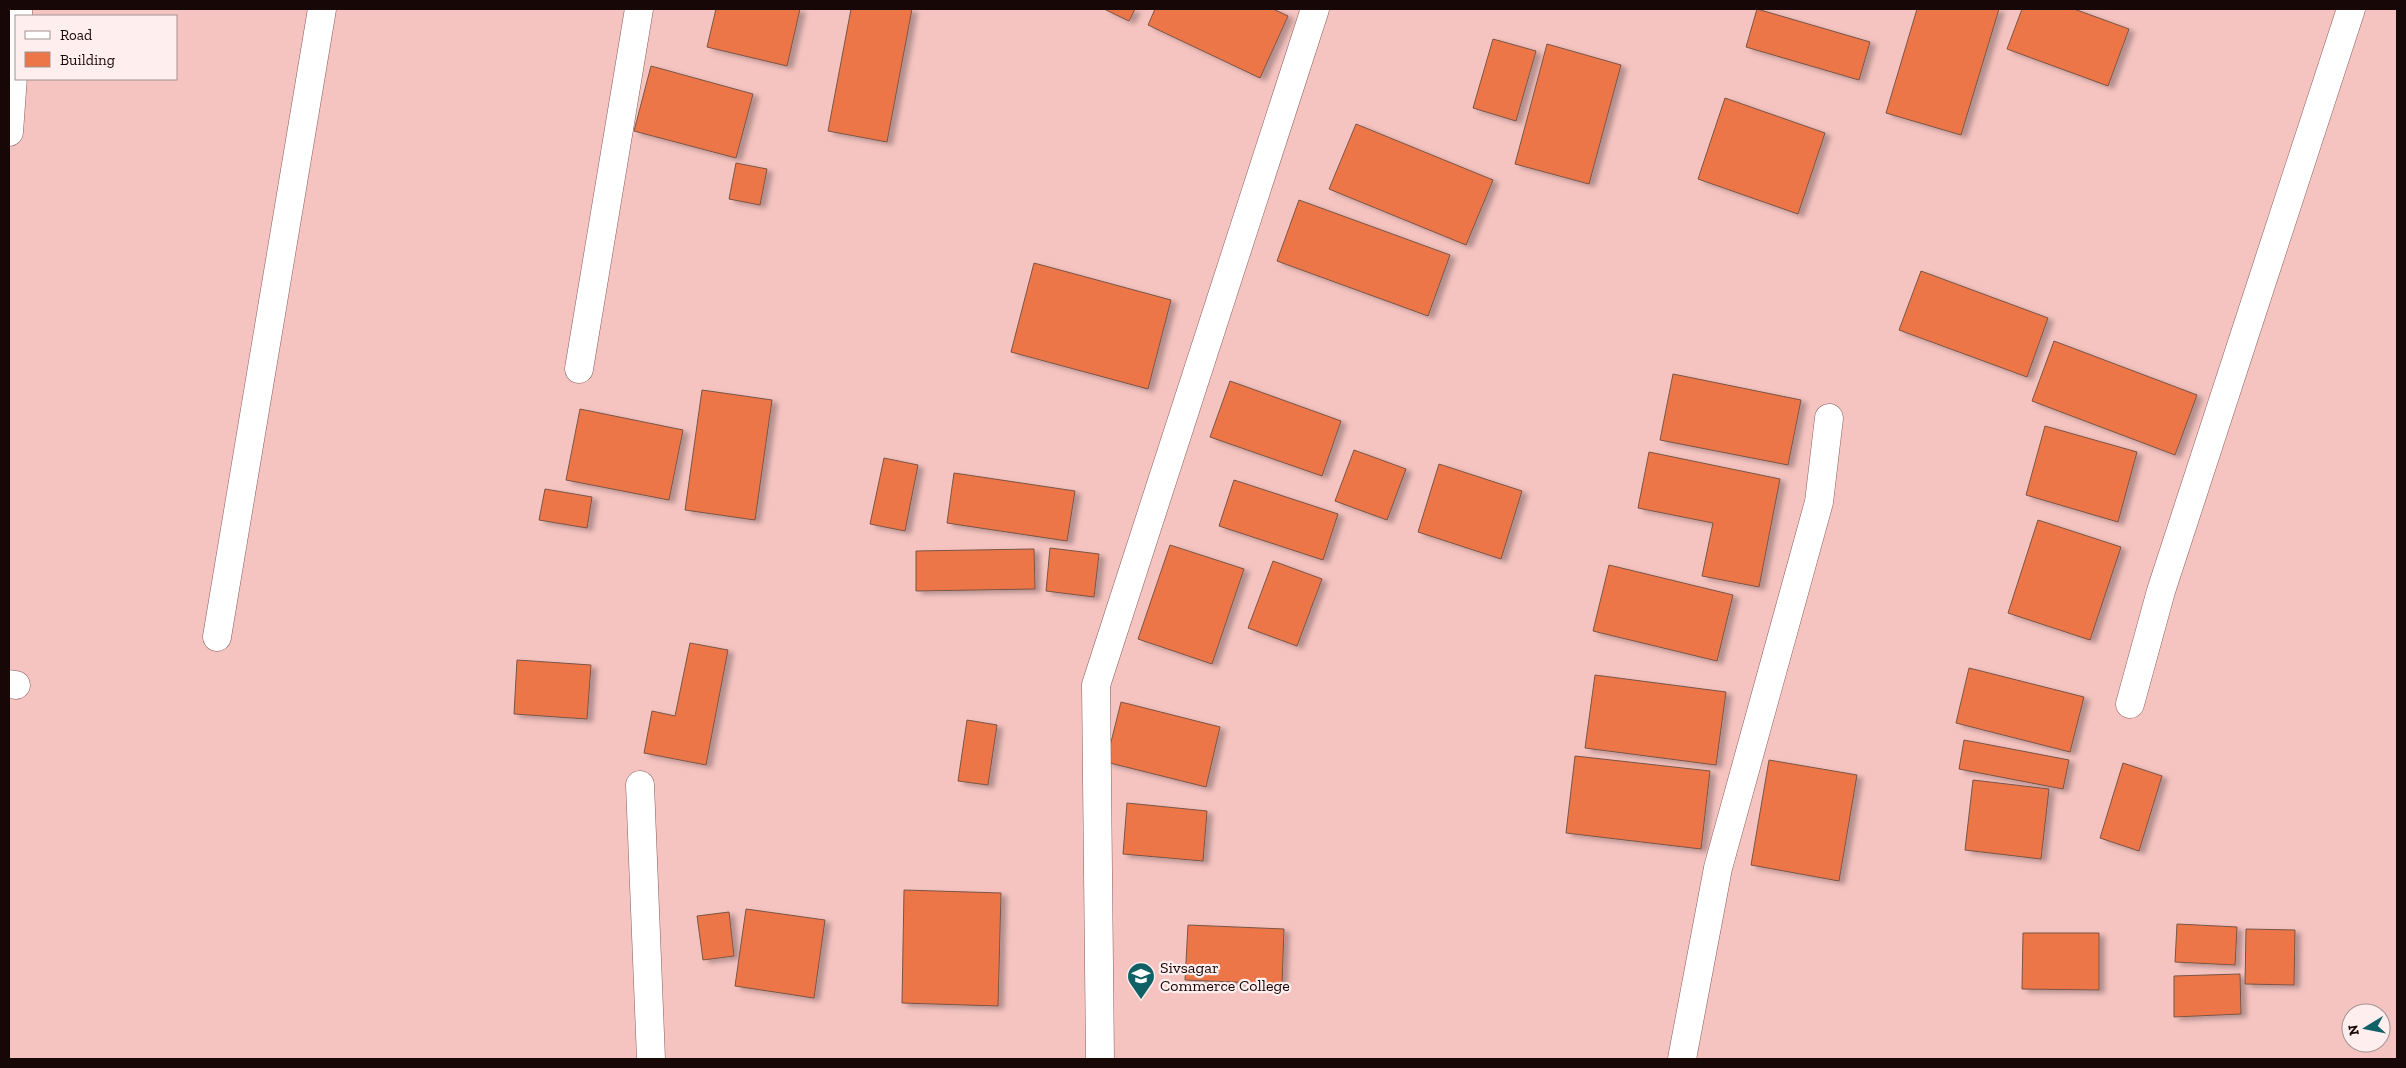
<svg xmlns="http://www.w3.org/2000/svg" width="2406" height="1068" font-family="'Zilla Slab',serif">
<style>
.building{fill:#ec7647;stroke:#7b5445;filter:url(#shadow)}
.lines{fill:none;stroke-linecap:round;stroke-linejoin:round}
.minor-casing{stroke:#875c5a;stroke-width:29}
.minor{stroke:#fff;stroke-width:28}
.labels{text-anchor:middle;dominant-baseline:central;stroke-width:4.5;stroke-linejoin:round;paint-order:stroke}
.poi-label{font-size:16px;fill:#170707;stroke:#feeeee;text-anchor:start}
</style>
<defs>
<filter id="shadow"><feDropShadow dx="5.5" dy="3" stdDeviation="2.5" flood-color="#0004"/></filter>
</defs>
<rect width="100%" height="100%" fill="#f5c4c1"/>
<path class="building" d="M716 9H800L787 66 707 47Z
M851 9H912L887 142 828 131Z
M1104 9H1135L1129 21Z
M1155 9H1273L1288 16 1260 78 1148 25Z
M1757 9 1870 42 1859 80 1746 47Z
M1917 9H1999L1961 135 1886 113Z
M2022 9H2074L2129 29 2108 86 2007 49Z
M1493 39 1536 51 1516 121 1473 108Z
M1547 44 1621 65 1589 184 1515 164Z
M651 66 753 94 736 158 634 131Z
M1725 98 1825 133 1798 214 1698 179Z
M1356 124 1493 180 1466 245 1329 189Z
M736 163 767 169 760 205 729 199Z
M1299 200 1450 255 1428 316 1277 261Z
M1034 263 1171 300 1148 389 1011 352Z
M1921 271 2048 318 2027 377 1899 330Z
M2054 341 2197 395 2175 455 2032 401Z
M1673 374 1801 400 1788 465 1660 440Z
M1230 381 1341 421 1322 476 1210 437Z
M702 390 772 400 755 520 685 510Z
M580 409 683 430 669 500 566 480Z
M2045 426 2137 452 2118 522 2026 495Z
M1354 450 1406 469 1387 520 1335 501Z
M1649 452 1780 479 1759 587 1702 576 1713 523 1638 508Z
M884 458 918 465 905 531 870 524Z
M1439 464 1522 491 1501 559 1418 532Z
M954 473 1075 491 1067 541 947 523Z
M1234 480 1338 514 1323 560 1219 526Z
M545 489 592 497 587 528 539 520Z
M2038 520 2121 547 2090 640 2008 613Z
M1170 545 1244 569 1212 664 1138 639Z
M1050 548 1099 554 1094 597 1046 591Z
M1034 549 1035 589 916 591V551Z
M1273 561 1322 579 1297 646 1248 628Z
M1609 565 1733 595 1717 661 1593 631Z
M690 643 728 650 706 765 644 753 652 711 675 716Z
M517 660 591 665 587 719 514 714Z
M1969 668 2084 697 2070 752 1956 723Z
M1595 675 1726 692 1716 765 1585 748Z
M1121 702 1220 727 1206 787 1106 762Z
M967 720 997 725 988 785 958 781Z
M1964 740 2069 760 2063 789 1959 769Z
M1575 756 1710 771 1701 849 1566 833Z
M1769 760 1857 775 1839 881 1751 865Z
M2123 763 2162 776 2139 851 2100 838Z
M1973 780 2049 789 2041 859 1965 850Z
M1127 803 1207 811 1203 861 1123 854Z
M904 890 1001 893 998 1006 902 1003Z
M746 909 825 920 814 998 735 986Z
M729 912 734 956 703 960 697 916Z
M2177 924 2237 927 2235 965 2175 962Z
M1188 925 1284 929 1282 984 1185 980Z
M2246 929 2295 930 2294 985 2245 984Z
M2023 933H2099V990L2022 989Z
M2240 974 2241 1014 2174 1017V976Z"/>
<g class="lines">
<g class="minor-casing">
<path id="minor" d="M18 16V9
M9 132 16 35
M579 369 639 9
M217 637 322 9
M9 684 16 685
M2130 704 2161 591 2351 9
M640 785 651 1059
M1100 1059 1096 685 1315 9
M1682 1059 1718 868 1819 502 1829 418"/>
</g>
<use href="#minor" class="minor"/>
</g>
<defs>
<g id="school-pin" transform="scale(1.4375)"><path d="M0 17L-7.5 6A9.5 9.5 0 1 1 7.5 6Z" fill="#106166" stroke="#feeeee"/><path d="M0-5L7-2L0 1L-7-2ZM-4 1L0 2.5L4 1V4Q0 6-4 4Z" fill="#fff"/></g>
</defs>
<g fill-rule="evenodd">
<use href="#school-pin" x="1141" y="976"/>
</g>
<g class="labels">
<g class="poi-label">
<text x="1160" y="967">Sivsagar<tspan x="1160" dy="18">Commerce College</tspan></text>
</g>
</g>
<rect width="2406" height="1068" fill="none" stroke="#170707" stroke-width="20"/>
<rect x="15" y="15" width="162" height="65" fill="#feeeee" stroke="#a29292"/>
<rect x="25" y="31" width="25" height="8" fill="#ffffff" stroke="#a29292"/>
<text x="60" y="40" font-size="15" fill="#170707">Road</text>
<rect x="25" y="52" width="25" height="15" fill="#ec7647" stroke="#a29292"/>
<text x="60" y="65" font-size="15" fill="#170707">Building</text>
<g transform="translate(2366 1028) rotate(260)"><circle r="24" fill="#feeeee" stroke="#a29292"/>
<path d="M0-4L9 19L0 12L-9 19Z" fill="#106166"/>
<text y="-8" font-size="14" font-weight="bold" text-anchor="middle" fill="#170707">N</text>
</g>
</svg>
